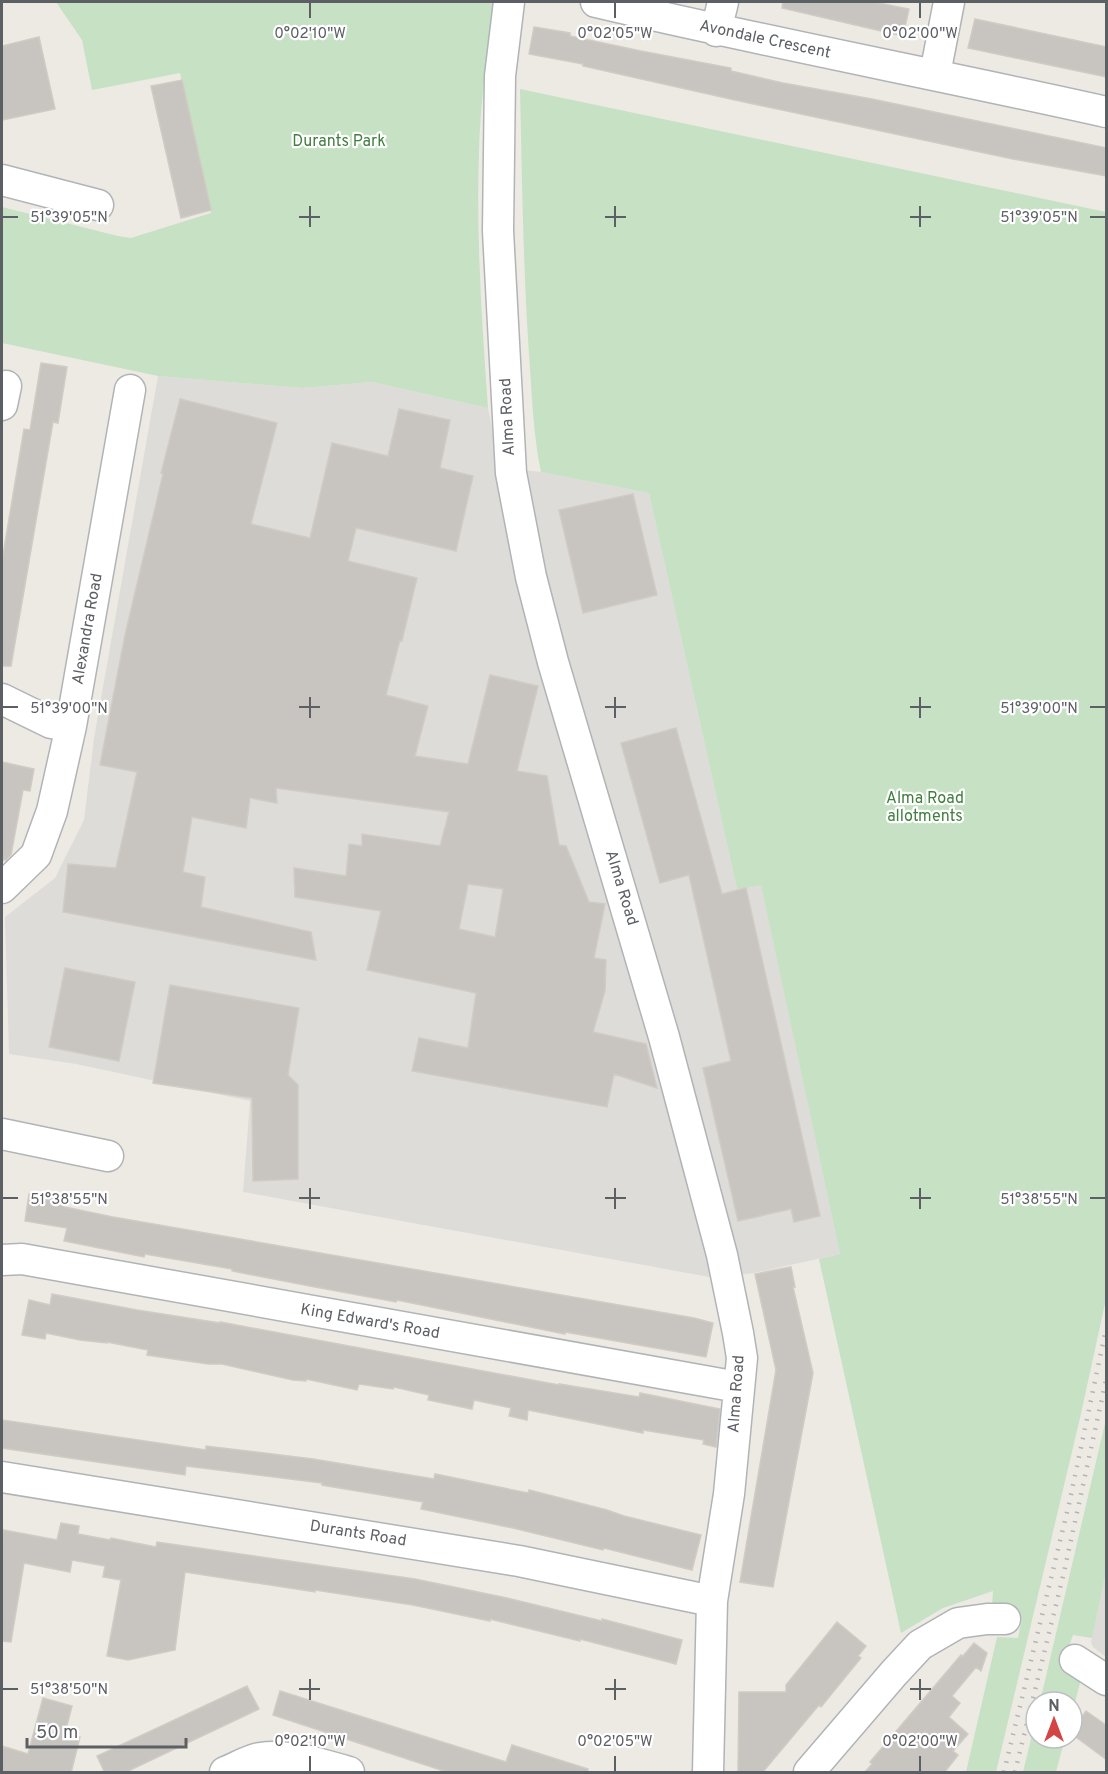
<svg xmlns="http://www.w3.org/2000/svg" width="1108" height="1774" font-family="Overpass,sans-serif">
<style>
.industrial{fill:#dedcd8}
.green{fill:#c6e1c4}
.building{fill:#c8c5c1;stroke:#d0cbc3;stroke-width:1.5;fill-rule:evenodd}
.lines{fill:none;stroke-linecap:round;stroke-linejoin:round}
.minor-casing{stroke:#b1b4b7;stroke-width:33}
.minor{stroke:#fff;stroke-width:30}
.rail{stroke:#b2b3b3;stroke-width:4.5;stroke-dasharray:1.5 8;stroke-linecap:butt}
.ticks{fill:none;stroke:#5c5f63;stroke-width:2}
.labels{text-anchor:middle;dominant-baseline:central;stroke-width:4.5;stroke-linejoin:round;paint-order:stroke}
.street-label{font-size:16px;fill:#5c5f63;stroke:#fff}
.park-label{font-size:16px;fill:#417e3f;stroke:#fff}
.ticks-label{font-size:15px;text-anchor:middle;fill:#5c5f63;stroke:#fff;stroke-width:4.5;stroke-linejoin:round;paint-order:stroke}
</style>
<rect width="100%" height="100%" fill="#edeae4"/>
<path class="industrial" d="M158 376 302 388 372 382 488 408 500 467 541 472 649 493 737 889 761 884 840 1254 754 1273 715 1278 243 1192 250 1101 76 1064 9 1054 5 917 55 878 84 820 94 738Z
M1106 1572V1657L1093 1647 1091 1642Z"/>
<path class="green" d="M56 2H494C488 51 480 102 479 152 476 238 482 323 488 408L372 382 302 388 158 376 2 343V207L118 236 131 238 211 213 180 73 92 90 82 40Z
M520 89 1106 212V1299L1080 1418 996 1772H966L997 1637 1018 1638 1022 1618 1007 1611 992 1607 993 1591 943 1608 901 1633 819 1259 840 1254 761 885 737 889 649 493 541 472C533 434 532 394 529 354 523 266 522 177 520 89Z
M1106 1419V1572L1092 1638 1073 1635 1061 1669 1081 1679 1072 1714V1702H1040Z
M1036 1718V1738H1065L1056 1772H1023Z"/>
<path class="building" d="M783 2H874L909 9 903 36 782 8Z
M975 19 1107 47V77L968 48Z
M534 27 570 33V36L641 51 731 68V71L783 83 872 99 1107 148V176L1013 159 735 100 583 66V64L529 54Z
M39 37 55 109 2 120V46Z
M182 80 211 210 181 218 151 86Z
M41 363 67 367 58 423 53 422 11 666H2V561L24 429 30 430Z
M180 399 277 423 251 524 310 538 332 443 388 456 399 409 450 420 440 468 473 476 456 551 356 528 348 561 417 578 402 641 400 640 386 695 428 706 415 756 468 764 490 675 538 686 517 771 547 776 559 845 566 846 589 902 605 904 594 958 606 960 605 991 593 1032 646 1044 657 1088 614 1074 607 1107 412 1071 419 1038 468 1048 476 993 367 970 381 911 295 897 294 868 346 876 349 844 362 846V834L440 846 449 812 276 788 277 803 250 798 246 828 192 817 183 872 205 877 201 907 311 932 316 960 63 912 68 864 116 868 137 772 100 765 125 635 163 474 161 473ZM468 884 503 889 495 937 459 929Z
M633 494 657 595 583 613 559 510Z
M676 728 722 894 746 888 820 1216 794 1222 791 1209 738 1221 703 1068 731 1061 689 875 660 883 621 743Z
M2 762 34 769 30 791 23 790 11 855 6 860H2Z
M65 968 135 982 119 1061 49 1047Z
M170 985 299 1008 288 1075 298 1085V1179L253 1181 252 1098 153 1083Z
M29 1194 66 1200 65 1207 113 1217 694 1318 713 1323 706 1357 565 1332V1334L397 1300 396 1302 315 1287 232 1271V1269L145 1254 144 1257 64 1241 67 1228 25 1221Z
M791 1267 795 1287H793L813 1373 773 1587 740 1582 776 1370 755 1274Z
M52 1294 137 1310 220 1323V1322L559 1385V1384L639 1397 640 1393 720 1409 716 1447 703 1444 704 1440 643 1430V1433L528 1410 527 1420 509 1416 511 1408 474 1400 472 1409 428 1400 429 1395 394 1387 393 1389 359 1384 357 1390 306 1379V1381L293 1380 222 1364H208L147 1355 148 1350 107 1342V1343L80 1340 46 1333 45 1339 22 1335 29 1300 50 1305Z
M2 1420 206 1450V1446L313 1459 434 1479 435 1474 528 1493 529 1490 607 1510 624 1516 701 1535 692 1570 604 1548 603 1550 513 1528 421 1509 423 1502 322 1485V1483L186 1466 185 1475 2 1448Z
M61 1523 79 1526 78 1534 110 1540 111 1538 156 1547 157 1542 415 1579 507 1598 602 1621V1619L682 1640 676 1664 580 1639V1641L490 1619V1621L413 1605 315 1590V1592L185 1572 175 1650 128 1660 107 1656 121 1580 103 1577 105 1566 72 1560 70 1572 24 1563 11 1642 2 1641V1541L3 1530 57 1540Z
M837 1622 866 1646 858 1656 861 1658 821 1707 819 1705 762 1773H738L739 1692H786V1685Z
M974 1643 987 1653 981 1671 976 1667 952 1696 960 1703 949 1717 968 1734 953 1751 958 1755 944 1773H864L872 1764 870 1762 961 1655 963 1656Z
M247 1686 259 1709 124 1773H105L97 1756Z
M280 1691 506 1762 512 1745 588 1769 587 1773H450L273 1715Z
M43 1698 72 1706 65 1733 80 1737 71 1773H2V1746L28 1754Z
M1086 1711 1107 1726V1760L1072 1734V1730Z"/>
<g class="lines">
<g class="minor-casing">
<path id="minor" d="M509 2 500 76 498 231 511 473 531 577 553 662 664 1037 722 1255 738 1333 742 1358 729 1494 712 1601 708 1772
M596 2C765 42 936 74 1106 112
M716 31 723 2
M935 74 949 2
M2 180 98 205
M2 405 6 386
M2 699 51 723 71 726
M2 888 36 855 52 811 71 726 130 390
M2 1134 108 1156
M2 1260 22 1259 738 1387
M2 1477 519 1561 712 1601
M1075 1660 1106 1680
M225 1772C236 1768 248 1760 260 1758 289 1754 322 1764 349 1772
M809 1772 894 1673 920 1645 958 1623 987 1619H1005"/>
</g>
<use href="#minor" class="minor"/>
<path class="rail" d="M1004 1772 1069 1504 1106 1329
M1015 1772 1064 1572 1106 1380"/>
</g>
<path class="ticks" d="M310 3V18M615 3V18M920 3V18M310 206V227M615 206V227M920 206V227M3 217H18M299 217H320M605 217H626M910 217H931M1090 217H1105M310 697V718M615 697V718M920 697V718M3 707H18M299 707H320M605 707H626M910 707H931M1090 707H1105M310 1188V1209M615 1188V1209M920 1188V1209M3 1198H18M299 1198H320M605 1198H626M910 1198H931M1090 1198H1105M310 1679V1700M615 1679V1700M920 1679V1700M3 1689H18M299 1689H320M605 1689H626M910 1689H931M310 1756V1771M615 1756V1771M920 1756V1771"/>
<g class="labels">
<g class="street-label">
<text transform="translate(765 40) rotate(12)">Avondale Crescent</text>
<text transform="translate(508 417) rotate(-93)">Alma Road</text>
<text transform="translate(88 629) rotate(-80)">Alexandra Road</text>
<text transform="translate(621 888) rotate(73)">Alma Road</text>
<text transform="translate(370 1322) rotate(10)">King Edward's Road</text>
<text transform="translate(737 1394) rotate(-86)">Alma Road</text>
<text transform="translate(358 1534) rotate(9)">Durants Road</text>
</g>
<g class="park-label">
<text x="339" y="142">Durants Park</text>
<text x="925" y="799">Alma Road<tspan x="925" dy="18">allotments</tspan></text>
</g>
</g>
<g class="ticks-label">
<text x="310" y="38">0°02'10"W</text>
<text x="615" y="38">0°02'05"W</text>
<text x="920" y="38">0°02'00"W</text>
<text x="69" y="222">51°39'05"N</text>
<text x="1039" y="222">51°39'05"N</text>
<text x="69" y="713">51°39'00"N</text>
<text x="1039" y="713">51°39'00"N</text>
<text x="69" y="1204">51°38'55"N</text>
<text x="1039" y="1204">51°38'55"N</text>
<text x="69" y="1694">51°38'50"N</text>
<text x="310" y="1746">0°02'10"W</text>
<text x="615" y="1746">0°02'05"W</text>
<text x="920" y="1746">0°02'00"W</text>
</g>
<rect width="1108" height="1774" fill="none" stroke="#5c5f63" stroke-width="6"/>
<g transform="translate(1054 1720)"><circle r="28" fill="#ffffff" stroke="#bebfc1" stroke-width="1.5"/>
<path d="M0-4.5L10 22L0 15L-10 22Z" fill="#d34444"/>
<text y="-9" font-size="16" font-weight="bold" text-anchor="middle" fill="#5c5f63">N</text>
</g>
<path d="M27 1738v9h159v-9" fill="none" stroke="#5c5f63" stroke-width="3"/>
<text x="36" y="1738" font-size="18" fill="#5c5f63" stroke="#ffffff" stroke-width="4.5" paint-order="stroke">50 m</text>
</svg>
